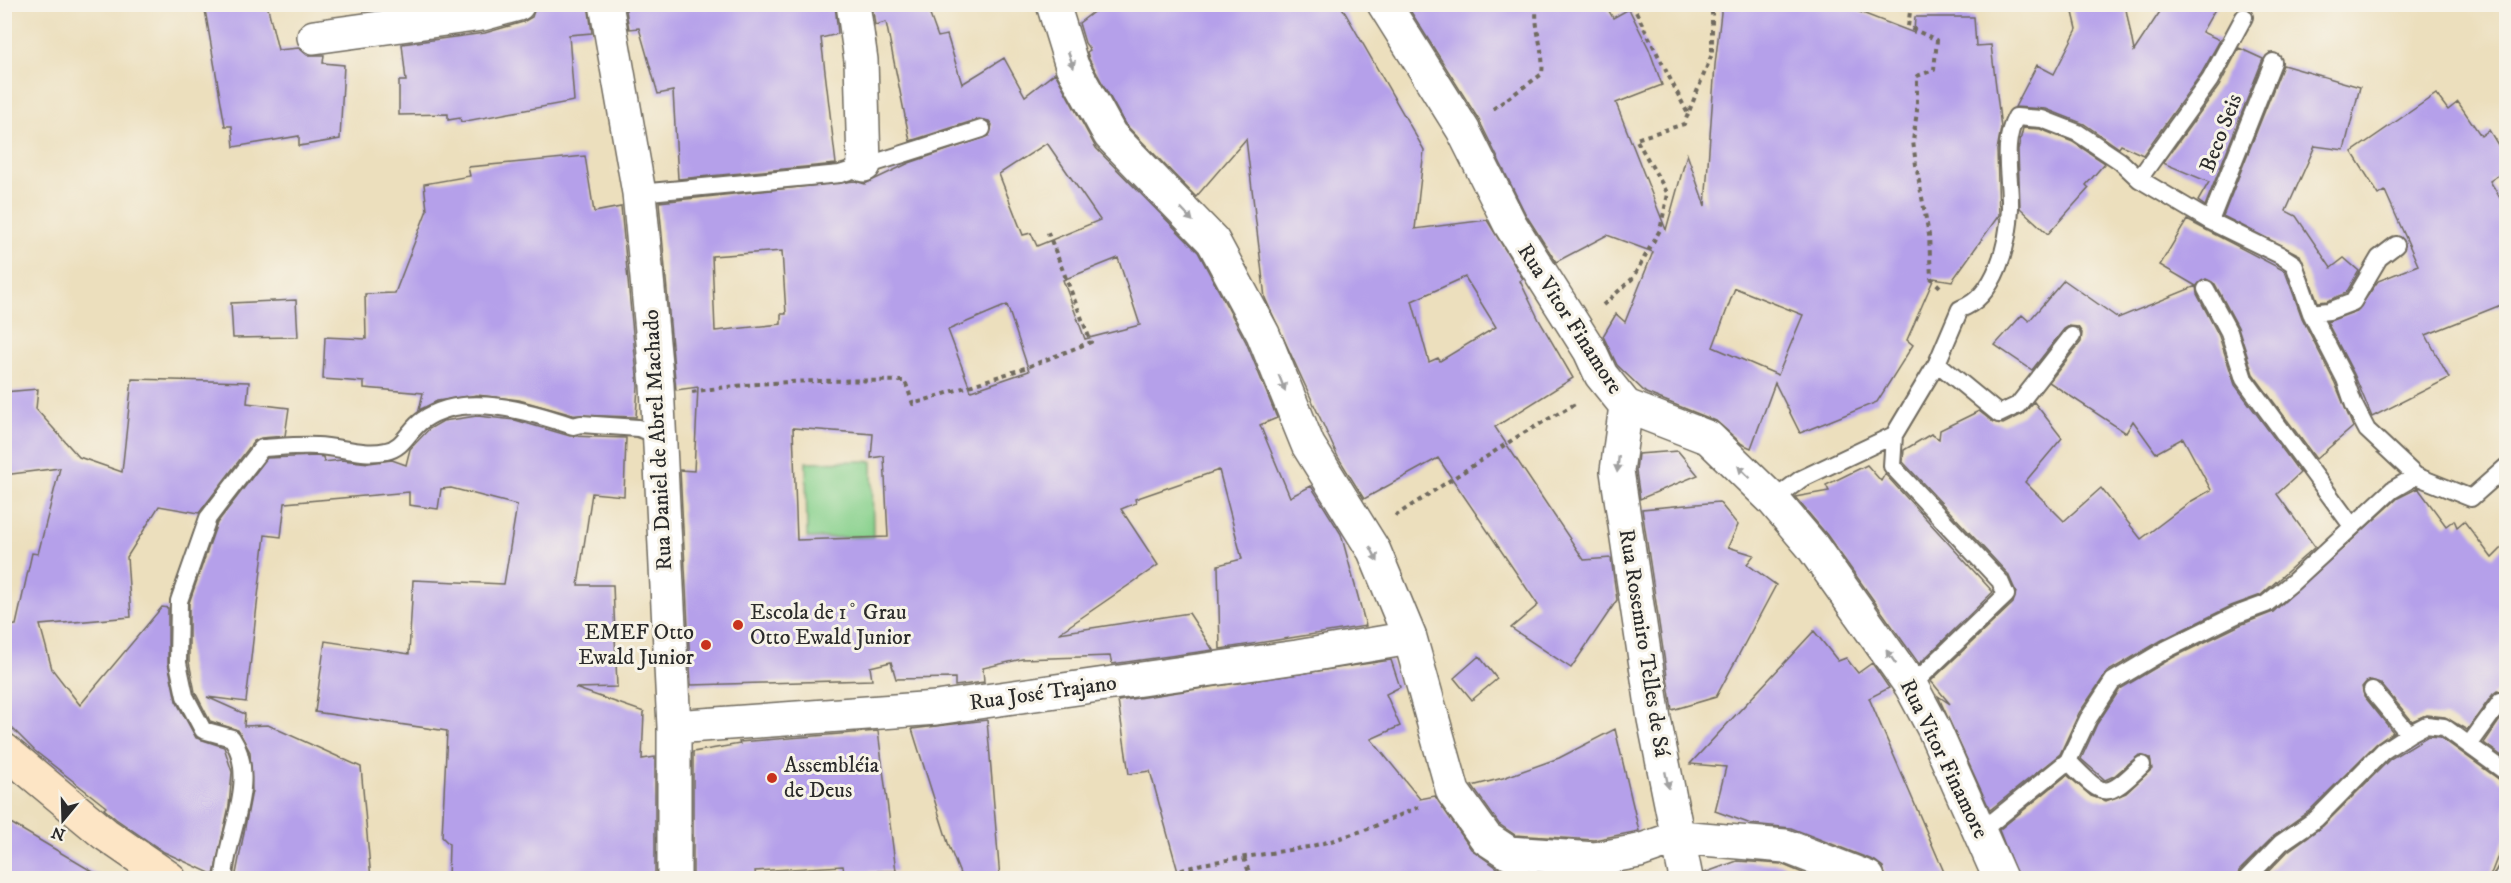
<svg xmlns="http://www.w3.org/2000/svg" width="2511" height="883" font-family="'IM FELL DW Pica',serif">
<style>
.green{fill:#88d18d;stroke:#5a7e5c;stroke-width:1.5}
.building{fill:#b5a0ea;fill-rule:evenodd}
.lines{fill:none;stroke-linecap:round;stroke-linejoin:round}
.lane-casing{stroke:#6f6a5e;stroke-width:20}
.street-casing{stroke:#6f6a5e;stroke-width:36}
.secondary-casing{stroke:#6f6a5e;stroke-width:36}
.path{stroke:#6f6a5e;stroke-width:4;stroke-dasharray:4.5 4.5;stroke-linecap:butt}
.lane{stroke:#fff;stroke-width:16}
.street{stroke:#fff;stroke-width:33}
.secondary{stroke:#fde5c5;stroke-width:33}
.oneway{fill:#a0a0a0}
.poi-dot{fill:#c8321e;stroke:#f7f3e8;stroke-width:2}
.labels{text-anchor:middle;dominant-baseline:central;stroke-width:6;stroke-linejoin:round;paint-order:stroke}
.street-label{font-size:22px;fill:#2b2b2b;stroke:#f7f3e8}
.poi-label{font-size:22px;fill:#2b2b2b;stroke:#f7f3e8;text-anchor:start}
</style>
<rect width="100%" height="100%" fill="#f7f3e8"/>
<filter id="ink" filterUnits="userSpaceOnUse"><feTurbulence type="fractalNoise" baseFrequency=".0167" numOctaves="2"/><feDisplacementMap in="SourceGraphic" scale="12" xChannelSelector="R" yChannelSelector="G"/><feConvolveMatrix kernelMatrix="1 2 1 2 8 2 1 2 1" color-interpolation-filters="sRGB"/></filter>
<filter id="wash" filterUnits="userSpaceOnUse"><feTurbulence type="fractalNoise" baseFrequency=".008" numOctaves="4" result="noise"/><feDisplacementMap in="SourceGraphic" scale="24" xChannelSelector="R" yChannelSelector="G"/><feGaussianBlur stdDeviation="1.35" result="paint"/><feColorMatrix in="noise" values="0 0 0 0 0 0 0 0 0 0 0 0 0 0 0 0 0 1.4 0 .05"/><feComposite in="paint" operator="in"/></filter>
<g filter="url(#wash)">
<rect width="100%" height="100%" fill="#ecdfbd"/>
<path class="green" d="M872 461 873 537 807 538 806 462Z"/>
<g id="blocks">
<path class="building" d="M204 4H267L278 50 299 48 307 55H324L323 63 344 65 340 139 299 146V136L234 147 232 126H225Z
M541 4H588L592 33 569 35 574 101 461 122 460 118 448 120V114L399 115V81H406L402 44 485 33 523 22 532 17 536 5Z
M625 4H835L838 34 821 38 836 164 678 179 673 91 658 94 639 28 629 29Z
M872 4H926L938 37 947 35 962 84 1004 58 1025 96 1055 73 1096 148 1198 252 1246 342 1277 418 1260 425 1290 497 1311 486 1341 534 1366 626 1220 649 1218 565 1242 559 1219 470 1135 499 1136 503 1121 509 1158 565 1059 633 1189 613 1213 650 1112 664 1110 656 1022 659 983 668 984 682 955 686V678L896 679 891 662 870 667 872 680 691 685 680 470 694 471 698 387 676 390 659 202 855 181 865 184 909 163 989 136 992 125 989 121 979 119 910 141 886 22 875 25ZM1047 143 1100 220 1037 246 1031 233 1023 235 999 174ZM782 251 786 314H781V324L715 331 712 256ZM1118 258 1140 325 1085 339 1063 280ZM1007 305 1029 371 971 391 948 330ZM793 428 873 434 871 458 884 456 888 537 797 540Z
M1104 4H1340L1424 150 1415 229 1487 220 1523 279 1520 281 1539 320 1573 378 1495 427 1584 560 1611 558 1617 600 1571 668 1511 628 1538 605 1438 458 1364 499 1338 457 1265 298 1246 139 1196 197 1125 124 1089 59 1087 52 1090 50 1085 43 1079 23ZM1465 277 1496 327 1440 361 1438 358 1429 362 1412 301Z
M1406 4H1605L1613 18 1629 9 1649 49 1662 85 1616 103 1666 230 1687 154 1705 206 1715 65 1722 4H1839L1914 33 1915 17H1974L1976 46 1991 45 2001 128 1997 150 1999 215 1952 281 1934 278 1907 340 1913 345 1877 402 1800 433 1775 383 1751 448 1742 444 1716 421 1646 393 1617 365 1603 336 1616 314 1625 322 1653 252 1607 235 1556 262 1526 215 1479 120ZM1735 288 1803 315 1778 375 1713 347Z
M2071 4H2125L2134 51 2165 4H2218L2202 32 2220 40 2201 74 2143 155 2121 145 2119 148 2084 124 2046 109 2015 107 2037 65 2054 74 2077 29Z
M2239 48 2263 59 2205 206 2198 201 2209 182 2163 163 2219 86Z
M2283 65 2360 87 2344 150 2315 146 2286 211 2296 216 2331 268 2344 258 2359 271 2346 293 2327 301 2318 302 2300 255 2223 216Z
M2436 94 2448 110 2458 102 2481 136 2489 130 2506 158V170L2490 181 2506 208V303L2426 335 2449 378 2372 417 2354 374 2327 322 2357 311 2378 281 2418 265 2385 191 2379 195 2352 152Z
M2023 128 2040 129 2073 142 2105 163 2086 185 2089 188 2048 234 2020 208 2018 150Z
M585 156 594 212 621 207 638 386 636 417 573 415 519 400 477 395 437 401 419 410 423 393 364 388V382L323 379 325 337 366 339 365 294 395 293 427 210 424 184 470 176 468 167Z
M2187 220 2285 271 2302 318 2335 383 2353 427 2316 459 2253 374 2238 327 2215 284 2206 279 2196 286 2160 265Z
M2064 280 2118 318 2196 286 2197 294 2219 336 2235 385 2300 473 2277 494 2315 547 2261 595 2231 606 2162 640 2107 672 2079 713 2060 754 1990 810 1938 696 1950 704 1931 681 2013 603 2016 592 2008 574 1903 462 1904 450 1931 434 1939 439 1940 430 1979 411 1993 422 2003 424 2023 414 2034 402 2062 438 2025 482 2064 521 2101 488 2141 539 2190 502 2211 490 2183 438 2156 453 2133 421 2126 433 2049 382 2081 342 2082 333 2078 327 2069 326 2064 329 2032 370 1995 345 2022 315 2029 321Z
M296 300 298 337 233 338 231 303Z
M132 379 249 382 247 403 289 408 285 436 261 438 254 441 199 513 159 506 127 557 131 617 40 625 52 669 80 705 162 607 168 608V663L176 701 196 738 224 747 232 772 229 806 214 875 164 852 116 819 104 809 106 807 35 751 4 720V626L16 625 32 553 38 554 60 468 4 475V392L38 389 36 409 79 457 122 472Z
M477 416 515 420 570 436 626 438 624 496 592 493 578 585H613L617 687 575 688 644 712 642 759 655 757V879H448L449 844 442 837 447 731 315 712 325 641 409 654 413 580 504 584 517 505 451 488 441 489 438 509 409 505V492L285 503 281 537 265 535 246 702 207 697 245 714 244 726 268 725 361 767 371 879H235L252 791 250 752 238 730 210 721 195 692 189 662V603L217 523 267 458 316 456 323 457 324 462 341 460 369 463 392 460 406 465 410 449 429 429 443 421Z
M1678 451 1698 475 1640 499 1636 471 1638 454Z
M1867 465 1881 481 1885 474 1993 592 1919 664 1827 535 1795 497 1829 491 1826 485Z
M2418 488 2446 526 2454 520 2457 527 2464 521 2492 558 2506 544V692L2497 691 2493 694 2467 730 2445 717 2426 715 2412 721 2380 683 2371 680 2366 682 2362 687 2364 696 2393 732 2376 744 2309 811 2274 836 2239 871 2237 879H2018L1999 830 2067 775 2091 796 2106 801 2126 793 2152 769 2150 758 2139 755 2114 776 2105 780 2081 759 2097 724 2120 689 2172 658 2240 625 2273 612 2398 498Z
M1719 502 1738 525 1728 547 1754 555 1747 564 1776 585 1716 697 1672 710 1642 509Z
M1814 631 1838 661 1846 658 1858 673 1872 663 1889 688 1869 698 1947 879H1886L1883 867 1875 861 1791 828 1751 824 1715 811 1726 767 1690 764Z
M1479 656 1497 679 1472 700 1454 678Z
M1391 660 1400 687 1386 694 1400 726 1371 739 1420 799 1435 796 1471 849 1499 869 1508 872 1603 877 1602 879H1180L1150 771 1129 774 1118 701Z
M2506 711V759L2484 743Z
M987 720 1000 879H962L949 846 912 729Z
M1615 729 1639 831 1594 840 1515 835 1499 824 1472 786 1503 778 1559 758Z
M878 731 896 871 844 872 843 866 755 871 756 879H693V752L740 744 739 742Z
M2428 736 2440 737 2500 780 2506 782V835L2489 879H2261L2288 851 2323 826 2390 759Z
M4 819 105 879H4Z
M1737 861 1781 864 1817 879H1704V873Z"/>
</g>
</g>
<g filter="url(#ink)">
<use href="#blocks" fill-opacity="0" stroke="#6f6a5e" stroke-width="1.5"/>
<g class="lines">
<g class="lane-casing">
<path id="lane" d="M2139 179 2210 80 2244 17
M639 193 840 174 982 129
M2210 221 2273 62
M2206 289 2229 332 2244 379 2352 526
M2311 313 2329 311 2353 302 2379 258 2396 245
M1937 363 1999 414 2018 405 2072 336
M1894 435 1892 466 2000 581 2006 595 1911 686
M1773 500 1801 479 1894 435 1937 363 1960 309C1996 297 2009 242 2010 208 2011 178 2001 144 2016 117L2042 119 2078 133 2120 161 2139 179 2210 221 2280 255 2294 264 2311 313 2345 379 2354 405 2367 430 2416 476 2471 498 2506 467
M2372 690 2409 734 2426 725 2444 727 2506 772
M2469 745 2501 701
M2068 761C2104 797 2104 802 2142 765
M1980 832 2068 761 2088 719 2113 681 2167 649 2236 615 2266 604 2293 582 2392 490 2416 476
M224 878C226 835 259 780 232 738L203 730 185 696 178 663 179 601 208 518 262 448C280 447 299 445 317 446 340 447 364 456 386 451 404 448 409 429 423 420 464 391 529 411 573 426L581 424 638 428 659 435
M2247 878 2281 843 2316 819 2383 751 2409 734
M2502 878 2506 871"/>
</g>
<g class="street-casing">
<path id="street" d="M606 4 639 193 657 385 674 727V878
M853 4 861 60 864 165
M1053 4 1072 66 1110 135 1213 241 1263 334 1308 445 1374 551 1410 638 1453 792 1486 838 1509 853 1595 859 1639 851 1679 837 1785 846 1868 878
M1384 4 1463 130 1510 224 1590 351 1601 375 1626 406 1709 438 1773 500 1812 546 1911 686 1934 729 2000 878
M314 37 482 14 518 4
M1626 406 1617 471 1654 719 1686 878
M674 727 936 708 1297 657 1410 638"/>
</g>
<g class="secondary-casing">
<path id="secondary" d="M4 750 105 834 169 878"/>
</g>
<path class="path" d="M1632 4 1688 114
M1911 4 1908 27 1937 40 1934 70 1917 76V111L1913 141 1916 165 1929 235 1931 278 1941 288
M1493 109 1542 74C1545 50 1533 29 1537 4
M1603 305 1632 279 1660 230 1668 194 1636 139 1684 124 1712 54V8L1706 4
M692 392C763 380 833 380 905 381L913 404 1025 368 1091 342 1047 230
M1395 516 1520 435 1577 403
M1244 858 1251 878
M1155 878 1202 864 1308 847 1331 841 1368 829 1419 807"/>
<use href="#lane" class="lane"/>
<use href="#street" class="street"/>
<use href="#secondary" class="secondary"/>
</g>
<defs><path id="oneway-solid" d="M-6-.8H1V-3.2L6.5 0L1 3.2V.8H-6Z" transform="scale(1.5)"/></defs>
<g class="oneway">
<use href="#oneway-solid" transform="translate(1071 60) rotate(71)"/>
<use href="#oneway-solid" transform="translate(1187 215) rotate(46)"/>
<use href="#oneway-solid" transform="translate(1282 383) rotate(68)"/>
<use href="#oneway-solid" transform="translate(1618 464) rotate(96)"/>
<use href="#oneway-solid" transform="translate(1744 472) rotate(-136)"/>
<use href="#oneway-solid" transform="translate(1374 554) rotate(63)"/>
<use href="#oneway-solid" transform="translate(1891 657) rotate(-125)"/>
<use href="#oneway-solid" transform="translate(1667 780) rotate(78)"/>
</g>
</g>
<g class="poi-dot">
<circle cx="738" cy="625" r="6"/>
<circle cx="706" cy="645" r="6"/>
<circle cx="772" cy="778" r="6"/>
</g>
<g class="labels">
<g class="street-label">
<text transform="translate(2221 133) rotate(-69)">Beco Seis</text>
<text transform="translate(1570 319) rotate(57)">Rua Vitor Finamore</text>
<text transform="translate(658 440) rotate(-93)">Rua Daniel de Abrel Machado</text>
<text transform="translate(1644 643) rotate(81)">Rua Rosemiro Telles de Sá</text>
<text transform="translate(1043 693) rotate(-8)">Rua José Trajano</text>
<text transform="translate(1944 759) rotate(64)">Rua Vitor Finamore</text>
</g>
<g class="poi-label">
<text x="750" y="612">Escola de 1˚ Grau<tspan x="750" dy="25">Otto Ewald Junior</tspan></text>
<text x="694" y="632" text-anchor="end">EMEF Otto<tspan x="694" dy="25">Ewald Junior</tspan></text>
<text x="784" y="765">Assembléia<tspan x="784" dy="25">de Deus</tspan></text>
</g>
</g>
<rect width="2511" height="883" fill="none" stroke="#f7f3e8" stroke-width="24"/>
<g transform="translate(63 820) rotate(199)" stroke="#f7f3e8" stroke-width="4.5" paint-order="stroke">
<path d="M0-4.5L10 22L0 15L-10 22Z" fill="#2b2b2b"/>
<text y="-9" font-size="16" font-weight="bold" text-anchor="middle" fill="#2b2b2b">N</text>
</g>
</svg>
